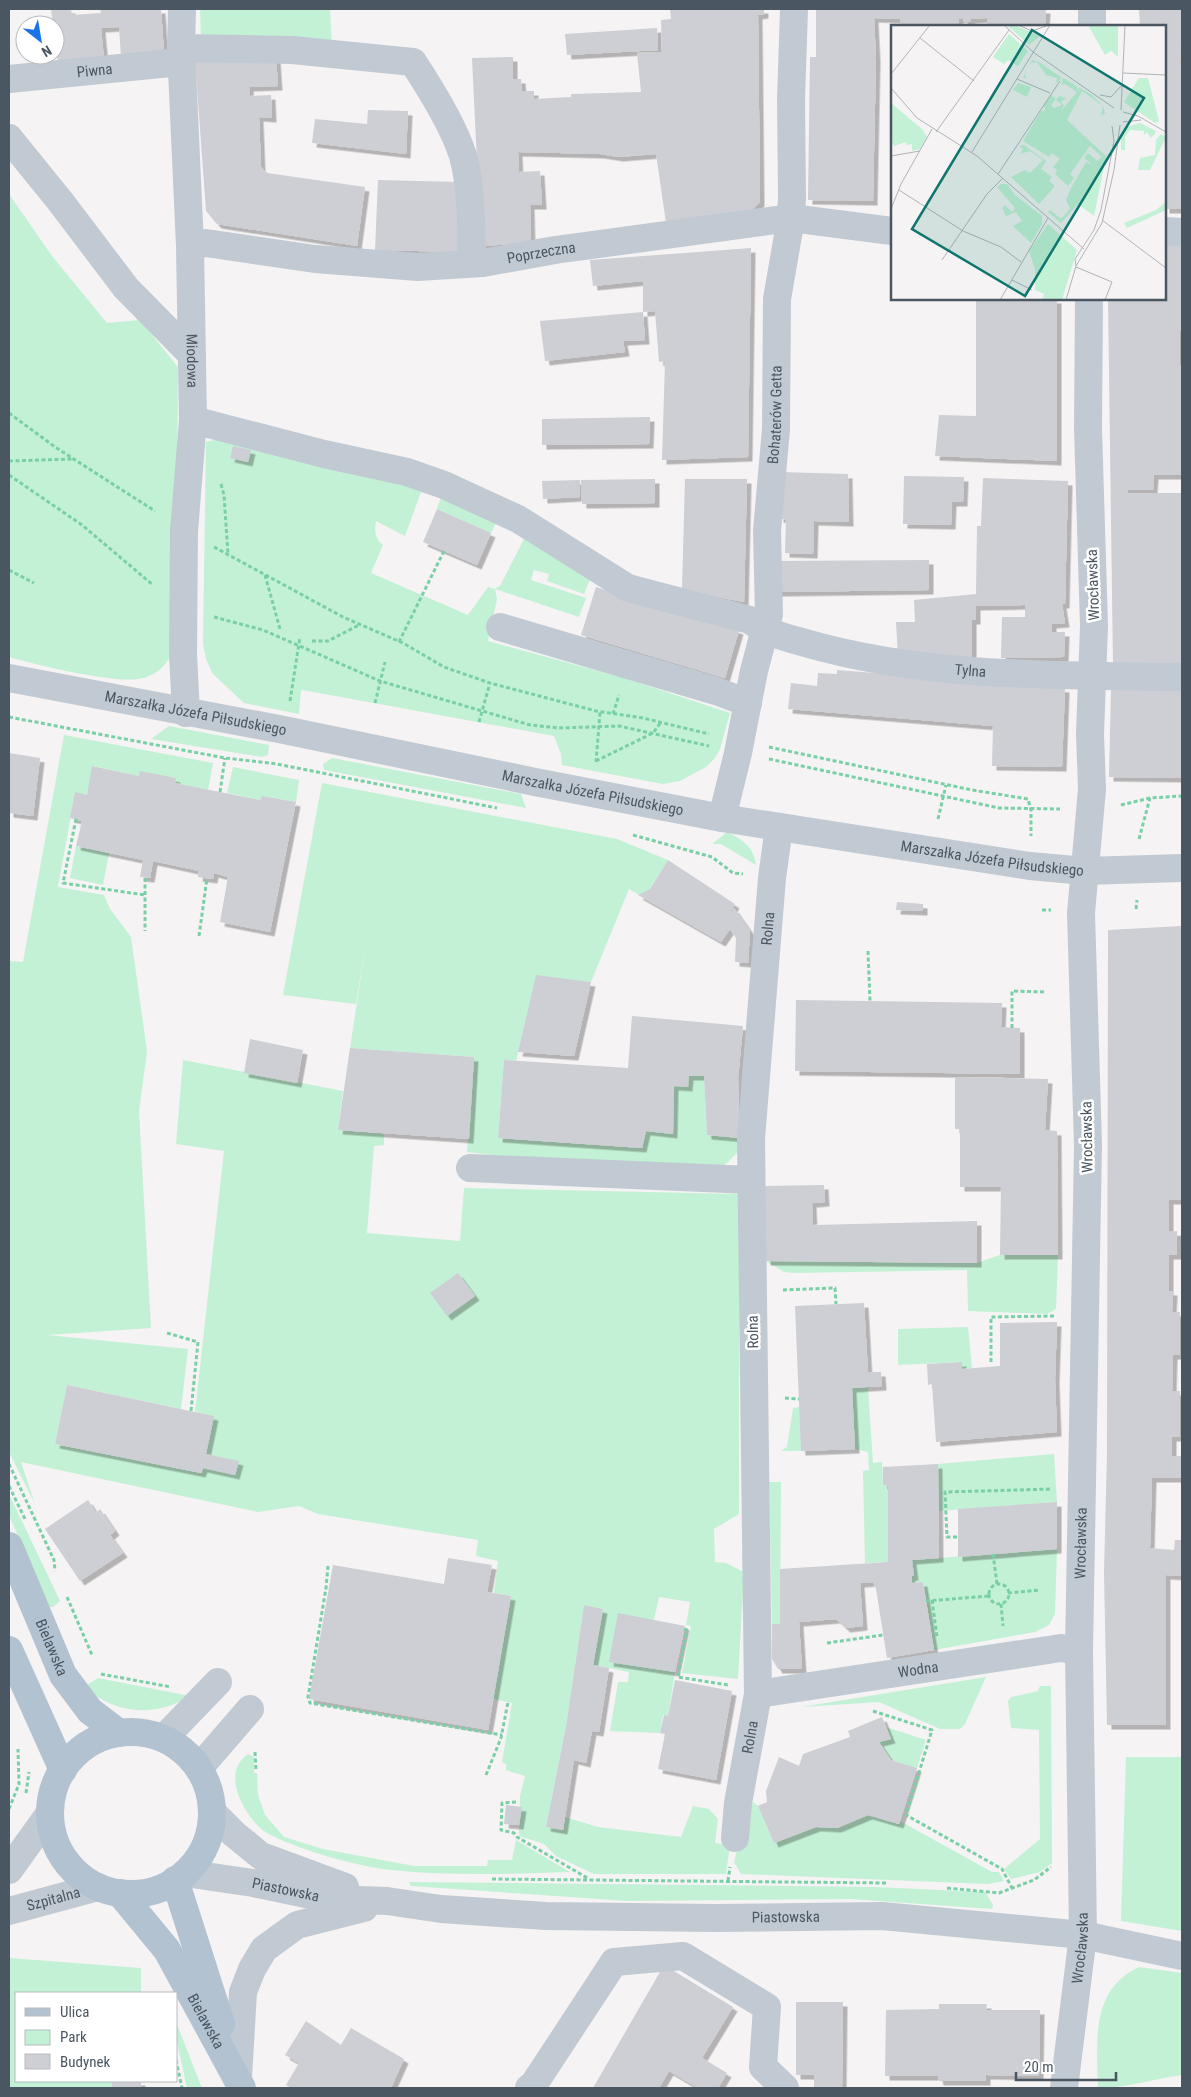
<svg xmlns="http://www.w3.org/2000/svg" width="1191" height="2097" font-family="'Roboto Condensed',sans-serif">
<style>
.green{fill:#c3f1d5}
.building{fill:#cdcfd5;filter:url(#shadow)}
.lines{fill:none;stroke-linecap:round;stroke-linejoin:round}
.path{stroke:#7ad0a6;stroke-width:3;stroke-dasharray:4 2.5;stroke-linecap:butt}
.minor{stroke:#c1cad2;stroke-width:28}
.major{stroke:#b3c2d1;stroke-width:28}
.labels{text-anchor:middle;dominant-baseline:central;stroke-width:5;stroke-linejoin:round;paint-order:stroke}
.street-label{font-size:15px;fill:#4a5661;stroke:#fff}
.inset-road{fill:none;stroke:#b1b4b9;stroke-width:1}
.view{fill:#0f766e;fill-opacity:0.15;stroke:#0f766e;stroke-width:2.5}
.inset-edge{fill:none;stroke:#4a5661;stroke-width:2.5}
</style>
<defs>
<filter id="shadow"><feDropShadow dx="4.5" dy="4.5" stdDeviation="0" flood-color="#0004"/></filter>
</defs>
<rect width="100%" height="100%" fill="#f5f3f3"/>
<path class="green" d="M200 9H330L332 46 201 39Z
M9 194 52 256 107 323 140 320 178 367 176 645C169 662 159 676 138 679 111 683 37 665 9 657Z
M223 438 424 484 405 536 376 521C374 530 375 539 383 545L371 573 468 615 488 587 494 589 500 586 526 535 592 575 584 594 547 581 549 574 534 570 531 580 586 598 579 617 495 589 497 599 488 641 624 678 730 713 720 749 715 758 706 767 680 781 663 784 562 765 561 754 554 736 308 691 301 690 299 714 244 703 213 674 206 659 203 644 206 442Z
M444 488 499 517 491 533 437 509Z
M169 726 269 745 268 755 262 757 151 739Z
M64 735 213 763 208 790 175 783 176 778 139 776 93 766 87 795 75 793 58 887 104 895 110 909 131 937 147 1051 139 1111 151 1328 47 1335 188 1349 181 1409 67 1385 55 1444 202 1473 213 1416 195 1412 224 1151 176 1144 183 1060 343 1091 338 1130 384 1134V1145L374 1146 367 1233 460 1241 464 1188 739 1194V1514L714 1529 715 1562 726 1563 744 1572 738 1679 682 1673 691 1626 686 1625 690 1602 659 1597 654 1620 675 1672 668 1716 663 1715 660 1733 610 1731 618 1682H628L629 1672 593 1665 603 1609 584 1605 566 1726 546 1827 563 1829 565 1817 598 1827 681 1837 693 1806 709 1809 718 1819 715 1843 730 1845 726 1874H594L556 1856 544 1844 519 1836 520 1796 525 1776 506 1770V1764L502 1762 512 1703 493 1699 511 1596 494 1593 498 1561 476 1556 478 1540 318 1514 299 1506 258 1512 21 1462 35 1504 9 1452V961L23 962Z
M332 758 521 794 526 808 324 770 323 764Z
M233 767 299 780 296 802 262 796 260 800 227 793Z
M322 783 617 839 668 860 644 898 629 889 591 982 536 976 516 1061 504 1060 498 1138 642 1148 646 1131 673 1133 674 1086 689 1076H704L707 1135 740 1138 742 1148 726 1164 711 1170 572 1165 467 1152 474 1057 350 1048 366 943 356 1004 283 995Z
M727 832C743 840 754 847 756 865L721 844H712Z
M76 846 109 853 103 885 70 878Z
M1000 1255H1058L1056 1309 1047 1314 968 1311 967 1270 795 1273 784 1272 766 1261 977 1263Z
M968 1327 972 1368 962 1369V1362L898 1365V1329Z
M868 1387 873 1463 882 1462 883 1485 888 1486V1562L865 1563 863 1471 869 1470 868 1452 855 1449 852 1388Z
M800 1407 801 1451H781L787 1447 793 1408Z
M1054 1454 1057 1502 939 1511 938 1464Z
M769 1482H781L780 1624H772Z
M9 1494 60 1601 53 1607H48L9 1515Z
M1057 1549 1055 1614 1049 1625 1035 1632 934 1650 923 1582 912 1583V1560Z
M986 1677 965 1724 960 1729H940L879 1702 801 1707Z
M98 1678 190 1696C154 1718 115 1714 84 1687Z
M1040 1686H1051L1052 1863 1040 1872 1011 1879 1004 1869 1040 1839 1039 1730 1011 1728 1008 1701 1011 1697 1038 1691Z
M886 1727 926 1740 917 1768 891 1760 879 1742 891 1739Z
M248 1754 254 1757V1773H257L258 1795 265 1815 284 1837 323 1849 414 1866H487L488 1860H512L516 1840 570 1872C510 1874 450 1876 391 1870 359 1867 291 1848 264 1831 253 1823 242 1806 238 1794 233 1778 234 1764 248 1754Z
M1126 1757H1182V1931L1121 1921Z
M750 1800 758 1806 774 1843 816 1827 837 1828 868 1815 898 1824 900 1821 992 1872H999L1004 1881 988 1884 741 1874 734 1862Z
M409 1882 874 1887 985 1892 993 1905 992 1909 850 1899 628 1901 411 1886Z
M9 1958 141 1968V1993H16V2081H141V2088H9Z
M1139 1967 1182 1973V2075C1154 2079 1126 2088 1098 2088 1097 2042 1090 1990 1139 1967Z
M176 2022 202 2088H187L176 2038Z"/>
<path class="building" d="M51 9H71L72 15 101 13 100 9H161L164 53 121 57 119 27 101 28 104 59 58 63Z
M670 9H764V14L758 15 760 202 748 214 666 223 656 154 619 157 600 154 518 152 519 172 540 171 542 205H530L531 243 481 246 472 58 513 57V79H521L522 91H534V99L571 97V94L641 92 637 53 662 52 661 20 671 19Z
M816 9H1046L1045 26H987V18L971 19 970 21 963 22V18L958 19 959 26H901L900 19 874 18 876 58 873 201 808 200 810 57H816Z
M1139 9H1182L1180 65H1182V209H1165V26H1140Z
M657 28 658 50 567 55 565 34Z
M276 57 278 86 249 87 250 96 271 95 272 118 259 117 261 167 267 173 365 187 357 246 217 224 206 211 195 60Z
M368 110 408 111 406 154 312 143 315 119 367 124Z
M378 180 460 182 459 252 375 250Z
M1165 242 1182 243V331H1180V365H1182V475H1154L1153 490H1128V493H1182V667L1113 665 1108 299H1165Z
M751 248 748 457 662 460 665 361 659 362 655 311 643 312V281L593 286 590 260Z
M976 299H1057V461L935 456 939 415 976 416Z
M643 312 645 340 623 341 625 352 545 361 540 321Z
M650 417 649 444 542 445V419Z
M233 446 251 450 248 462 230 458Z
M780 472 848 474 849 522 814 521 813 554 785 553 786 520 779 518Z
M904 476 964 477 963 502H952L951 525 903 524Z
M983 478 1068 481 1065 604H1062L1065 623 1052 624V632H1065L1064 657 1001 658 1002 617H1025V605L976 606V620H972V658H898L896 622H915L914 600 976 594 977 526H981Z
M655 479V503L582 504 581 480Z
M685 479H747L744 602 682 590Z
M580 480V497L543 499 542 481Z
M437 509 491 533 477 565 423 542Z
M929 560V590L773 592V561Z
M596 587 739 630 725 678 581 635Z
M837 670 1065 688 1062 767 992 766 993 726 788 709 791 683 817 686 818 673 837 674Z
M1182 687V778L1109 777 1111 689Z
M9 753 40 758 33 816 9 813Z
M92 766 139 776 140 771 176 778 175 783 260 800 262 796 296 802 270 932 220 922 228 877 214 873 213 879 198 877 199 871 153 861 150 878 140 877 143 860 76 846 82 821 70 818 75 792 87 795Z
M668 860 735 904 719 929 734 908 750 931 748 963 735 962 736 938 730 929 721 942 638 895 650 889Z
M897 902 923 904V911L896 910Z
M1182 926 1181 1200H1169V1232L1177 1231V1255H1169V1291H1173L1172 1312H1180V1355H1173L1172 1391H1180V1437H1172V1456H1182V1478H1152L1150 1548 1174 1550 1175 1540H1182V1576L1166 1575V1725H1107L1104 1572 1107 1453 1108 930Z
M536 975 591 982 574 1056 518 1052Z
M796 1000 1002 1003 1001 1027 1020 1028V1074L795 1071Z
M632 1016 743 1026 738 1079 740 1138 707 1135 704 1076H689L688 1087 674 1086 673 1134 646 1131 642 1148 498 1138 504 1060 628 1068Z
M250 1039 303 1050 297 1083 244 1073Z
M350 1048 474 1057 469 1139 338 1130Z
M955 1077 1048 1079 1045 1130 1057 1131 1058 1255H1000L1001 1187H960V1129H955Z
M824 1185 825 1202 812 1203 813 1225 977 1221V1263L766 1261 764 1186Z
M458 1273 475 1296 447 1316 430 1293Z
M864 1303 868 1372H881L882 1386 852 1388 855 1449 801 1451 795 1306Z
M1057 1322 1055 1379 1057 1432 936 1442 932 1384 928 1385 927 1364 962 1362V1369L1000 1366V1323Z
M67 1385 214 1416 206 1454 239 1461 235 1475 203 1468 201 1473 55 1444Z
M938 1464 939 1558 912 1560 914 1576H911L912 1583 923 1582 934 1650 887 1658 876 1589 873 1582 860 1583 863 1626 846 1628 836 1619 799 1622 802 1669H778L772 1659V1624H780V1569L888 1562V1486L883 1485V1467Z
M88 1500 96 1513 100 1509 115 1531 110 1535 123 1553 80 1581 45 1529Z
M1057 1502V1549L958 1557V1509Z
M448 1558 492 1565 487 1592 511 1596 488 1730 309 1699 333 1565 444 1584Z
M584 1605 603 1609 593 1665 609 1668 599 1732 592 1731 586 1763 574 1760 563 1830 546 1827 566 1726Z
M618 1613 685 1626 675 1672 609 1662Z
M675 1680 732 1691 716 1780 658 1769 665 1734 660 1733 664 1715 668 1716Z
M882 1717 891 1739 879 1742 891 1760 917 1768 899 1824 868 1815 837 1828 816 1827 774 1843 758 1806 767 1802 766 1791 779 1757 799 1766 803 1754 850 1737 848 1731Z
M506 1805 522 1807 519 1825 504 1824Z
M664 1965 733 2007 702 2058 727 2073 718 2088H698L669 2071 659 2088H593Z
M796 2002H843L842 2088H814V2075H796Z
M939 2004H987L986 2010H1040L1039 2076 986 2075V2081H939L938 2076H885L886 2010 939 2009Z
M306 2021 341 2045 351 2028 404 2059 391 2088H291L286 2085 299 2063 285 2055Z
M112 2081H141V2088H112Z"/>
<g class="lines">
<path class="path" d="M9 413 55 447 155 511
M9 461 73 459
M9 475 82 525 153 585
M221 484 224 495 228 554
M214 547 343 617 403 643 444 667 490 683 596 711 643 718 709 734
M9 570 34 583
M265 575 280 629
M214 617 263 630 380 681 530 725 559 728 619 726 709 746
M312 641H328L359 625
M399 642 444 551
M290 701 300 637
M375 703 385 662
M613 714 619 695
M9 717 225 758 277 764 497 808
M479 722 490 683
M769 747 972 790 1028 799 1031 810V836
M769 759 999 808 1060 809
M596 761 653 733 661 722
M596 762 600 712
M220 792 225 758
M1121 805 1150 798 1182 796
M76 819 63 883 145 895
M938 819 946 785
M633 835 712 857 733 873 743 874
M1139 839 1150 798
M145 878V931
M1136 909 1137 900
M1042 910H1051
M199 936 207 878
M868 951 870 1001
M1012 1028V991L1045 992
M783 1290 835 1288 836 1304
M167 1333 198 1342 191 1411
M991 1362V1317L1055 1316
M785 1398 799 1399
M9 1464 54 1560 55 1571
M9 1486 25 1519
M957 1537H947L945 1492 1052 1489
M993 1554 997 1584
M328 1566 326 1588 308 1697 310 1703 502 1735
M989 1594a10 10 0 1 1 20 0a10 10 0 1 1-20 0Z
M1008 1593 1040 1590
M67 1597 92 1655
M932 1600 937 1637
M926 1601 989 1596
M1001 1604 1003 1626
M684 1629 687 1630 678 1677 728 1685
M827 1643 883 1635
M101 1674 171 1687
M873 1711 932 1730 906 1815 1002 1869 1012 1888
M255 1752 256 1771
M486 1775 501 1738 508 1702
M26 1793 29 1772
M516 1802 502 1803 501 1830 514 1833 517 1837 589 1879
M9 1809 19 1784 18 1749
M492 1879 886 1883
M728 1881 730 1867
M947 1888 999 1893 1034 1880 1051 1867
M176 2060 182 2088"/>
<g class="minor">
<path id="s1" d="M182 9 181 48 190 246 193 420 184 531 183 654 186 713"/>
<path d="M1092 26V9"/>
<path d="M181 48 292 50 413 62C430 88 454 126 463 156 472 189 471 229 472 263"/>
<path id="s2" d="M9 79 181 62"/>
<path d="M9 138 60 201 126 288 192 355"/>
<path d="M1165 231 1182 232"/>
<path id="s3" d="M190 246 206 243 315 259 418 267 483 263 555 250 791 218 892 231"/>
<path id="s4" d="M193 420 324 454 407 472 444 485 518 519 628 588 750 620C768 634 788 638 809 644 929 678 1058 675 1182 677"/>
<path d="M500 627 716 691 748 703"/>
<path id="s5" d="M9 678 284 730 535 782 722 818 1030 866 1085 871 1182 868"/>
<path id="s6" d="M722 818 738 753 754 671 769 614 767 531 776 429 777 299 791 218 792 198 791 100 794 9"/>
<path d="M470 1168 751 1180"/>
<path id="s7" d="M758 1694 1061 1648 1079 1651"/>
<path d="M164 1738 218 1682"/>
<path d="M199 1768 250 1709"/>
<path d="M212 1812 234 1834 261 1856 345 1887"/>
<path id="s8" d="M735 1838 738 1803 758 1694 751 1139 772 878 779 827"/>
<path d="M9 1870 50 1813"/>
<path id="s9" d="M185 1873 253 1883 330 1899 387 1901 441 1909 546 1916 715 1918 882 1916 1083 1935 1182 1956"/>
<path id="s10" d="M9 1911 98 1887"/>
<path d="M238 2078 243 1992 252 1969 264 1949 297 1925 364 1908"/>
<path d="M529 2088 534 2084 614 1962 683 1956 767 2007 763 2067 785 2088"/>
<path id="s11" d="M1064 2088 1083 1935 1079 1651 1088 1145 1081 913 1092 789 1090 734 1094 626 1088 428 1089 299"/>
</g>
<g class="major">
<path id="s12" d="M9 1546 63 1675 90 1711 119 1733"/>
<path d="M9 1650 63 1770"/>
<circle cx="131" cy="1813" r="81"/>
<path d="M175 1880 221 2024"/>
<path id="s13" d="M120 1893 167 1950 242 2088"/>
</g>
</g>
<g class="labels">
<g class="street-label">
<text stroke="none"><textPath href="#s2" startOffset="86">Piwna</textPath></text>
<text stroke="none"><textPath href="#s3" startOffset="354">Poprzeczna</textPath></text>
<text stroke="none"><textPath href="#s1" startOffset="352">Miodowa</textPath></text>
<text stroke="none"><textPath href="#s6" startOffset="409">Bohaterów Getta</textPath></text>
<text transform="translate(1093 585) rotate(-92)">Wrocławska</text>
<text stroke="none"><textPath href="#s4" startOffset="825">Tylna</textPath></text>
<text stroke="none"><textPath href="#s5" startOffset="190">Marszałka Józefa Piłsudskiego</textPath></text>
<text stroke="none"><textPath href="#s5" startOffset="595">Marszałka Józefa Piłsudskiego</textPath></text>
<text stroke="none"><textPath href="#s5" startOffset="1000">Marszałka Józefa Piłsudskiego</textPath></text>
<text stroke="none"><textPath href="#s8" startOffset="912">Rolna</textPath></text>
<text transform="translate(1087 1137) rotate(-91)">Wrocławska</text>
<text transform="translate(753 1332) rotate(-91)">Rolna</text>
<text stroke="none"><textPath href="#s11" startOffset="546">Wrocławska</textPath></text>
<text stroke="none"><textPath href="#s12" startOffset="110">Bielawska</textPath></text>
<text stroke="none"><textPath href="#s7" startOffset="162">Wodna</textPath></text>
<text stroke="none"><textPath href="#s8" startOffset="102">Rolna</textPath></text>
<text stroke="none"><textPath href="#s9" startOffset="102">Piastowska</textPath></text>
<text stroke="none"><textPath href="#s10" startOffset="46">Szpitalna</textPath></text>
<text stroke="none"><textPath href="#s9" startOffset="604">Piastowska</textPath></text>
<text stroke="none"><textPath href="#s11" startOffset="141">Wrocławska</textPath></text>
<text stroke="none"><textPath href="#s13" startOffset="155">Bielawska</textPath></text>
</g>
</g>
<g transform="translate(891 25)">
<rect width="275" height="275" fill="#f5f3f3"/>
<path d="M116 0H123L149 11 138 20ZM197 0H227V32L220 26 214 30ZM118 9 137 26 127 41 117 35 113 39 102 32ZM141 35 148 37 171 53 165 58 166 53 155 50 146 37 140 38 134 48 135 53H132ZM172 53 184 60 189 67 187 62 201 70 212 81 214 88 210 91 212 81 191 66 176 95 215 131 216 127 203 191 187 179 170 198 157 187 159 185 169 193 172 192 179 184 175 175 180 163 195 137 202 140 193 133 197 128 206 136 211 132 199 121 179 149 183 153 177 161 164 149 166 145 162 142 169 134 161 128 158 132 132 116 150 86H154L153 80 160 70 165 74 160 80 163 83 171 80 165 75 168 71 175 73 170 77 173 80 170 86 186 67 174 59 170 60ZM248 53H257L268 96 264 98 233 77ZM127 58 140 62 136 72 122 65ZM0 78 32 105 36 112 29 124 21 126V119L15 120V117L3 121 0 115ZM249 98 265 106 264 109 260 113 256 107 253 110V106L239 105 234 112V125H230V110L235 102ZM270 109 275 112 259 145H247L249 133 264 130 265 115ZM133 120 155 136 150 144 161 152 158 156 164 161 148 179 120 152 134 145 139 148 152 135 139 126 129 129 132 124 128 121ZM110 159H116L124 170 151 191V199L140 218 122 201 131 196 125 187 115 191 111 183 114 180 121 187 124 183 106 162ZM275 177V185L236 203 233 198 265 185ZM157 199 186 225 171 275H151L153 269 144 265V244L138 226Z" fill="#c3f1d5"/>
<path class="inset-road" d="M113 0 142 27 223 83M127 0 141 6 158 0M29 13 83 56M232 48 275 50M0 49 39 0M126 54 159 68M0 63 26 93 86 131 193 224M209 70 220 72 230 61M230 85 234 0M232 87 247 91 275 107M232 97 250 95M45 107 118 5M81 127 159 0M0 131 29 126M107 149 169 56M8 165 72 206 110 222 130 237M0 184 10 159 41 104M211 195 275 243M51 235 96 169 112 153M185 241 184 234 203 205 210 185 223 116 221 101M185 242 221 257 214 275M121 255 141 265M109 275 157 193M175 275 185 241 211 198 223 145 229 100"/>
<path class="view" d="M141 5 253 73 134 271 21 204Z"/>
<rect width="275" height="275" class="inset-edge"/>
</g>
<rect width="1191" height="2097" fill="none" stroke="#4a5661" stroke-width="20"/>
<rect x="15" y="1992" width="162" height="90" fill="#ffffff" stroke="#b7bbc0"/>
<rect x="25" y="2008" width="25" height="8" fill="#b3c2d1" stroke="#b7bbc0"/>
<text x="60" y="2017" font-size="15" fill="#4a5661">Ulica</text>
<rect x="25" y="2030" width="25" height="15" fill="#c3f1d5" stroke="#b7bbc0"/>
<text x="60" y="2042" font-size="15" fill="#4a5661">Park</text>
<rect x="25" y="2054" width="25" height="15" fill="#cdcfd5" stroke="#b7bbc0"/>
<text x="60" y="2067" font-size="15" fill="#4a5661">Budynek</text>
<g transform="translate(40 40) rotate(149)"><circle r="24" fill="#ffffff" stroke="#b7bbc0"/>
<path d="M0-4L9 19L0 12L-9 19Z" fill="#1a73e8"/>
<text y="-8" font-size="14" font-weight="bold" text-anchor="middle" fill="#4a5661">N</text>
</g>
<path d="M1016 2072v8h100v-8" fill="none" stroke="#4a5661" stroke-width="2.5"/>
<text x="1024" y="2072" font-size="15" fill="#4a5661" stroke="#ffffff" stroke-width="4" paint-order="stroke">20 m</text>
</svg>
